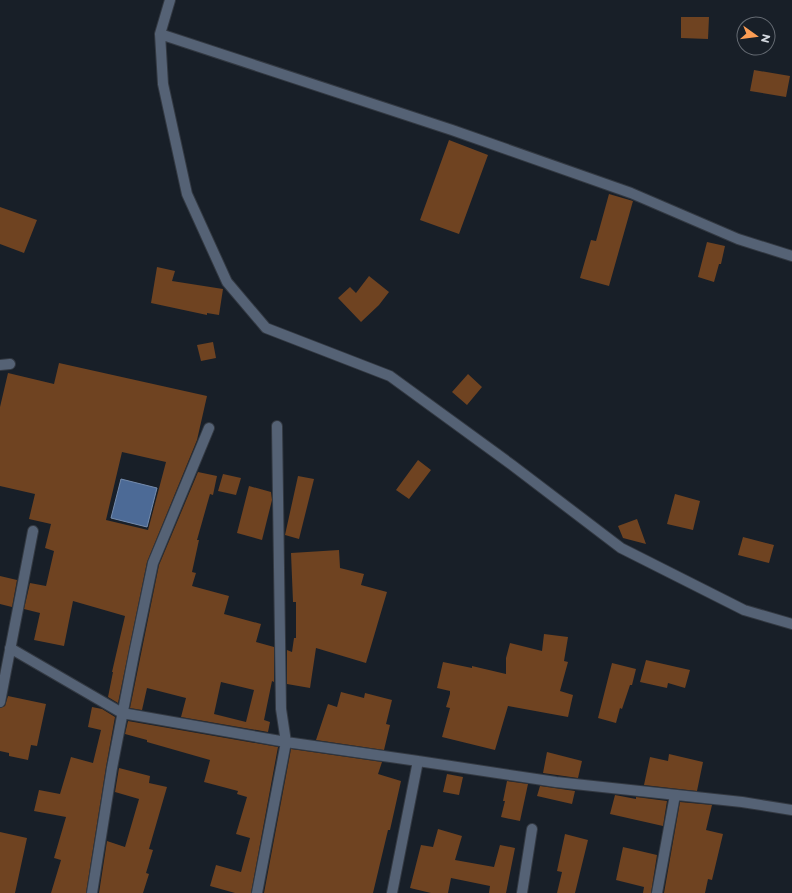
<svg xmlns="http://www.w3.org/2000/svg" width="792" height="893" font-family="Montserrat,sans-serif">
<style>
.water{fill:#4c6a96;stroke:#758cad}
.building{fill:#6f4321;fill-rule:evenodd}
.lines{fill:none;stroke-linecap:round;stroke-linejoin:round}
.street-casing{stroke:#333942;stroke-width:12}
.street{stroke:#556275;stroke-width:10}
</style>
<rect width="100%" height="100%" fill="#181f28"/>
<path class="water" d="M121 479 157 488 147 527 111 518Z"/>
<path class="building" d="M681 17H709L708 39 681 38Z
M754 70 790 76 786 97 750 91Z
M449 140 488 155 459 234 420 220Z
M609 194 633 201 609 286 580 278 591 240 596 241Z
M0 207 37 220 24 253 0 244Z
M707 242 725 246 721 264H719L714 282 698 277Z
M157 267 175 271 172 281 223 289 219 315 207 313V315L151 303Z
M369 276 389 292 379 305 361 322 338 298 350 287 356 293Z
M213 342 216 358 201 361 197 345Z
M59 363 207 396 197 440 147 562 118 703 108 697 113 672H112L125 616 73 601 64 646 34 640 40 613 24 609 30 583 46 586 54 551 45 548 51 524 29 519 35 494 0 486V407L8 373 54 384ZM122 452 166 462 148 530 106 520Z
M468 374 482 387 467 405 452 392Z
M418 460 431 470 409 499 396 490Z
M198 472 217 476 213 495 210 494 197 540H199L192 572 196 573 192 586 229 596 224 614 261 624 256 642 274 647V682L272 681 264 720 270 722 268 732 181 717 186 698 147 688 142 710 130 708 159 565ZM221 682 254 690 246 722 214 714Z
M223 474 241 478 236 495 218 491Z
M298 476 314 479 299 539 285 535Z
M249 486 271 492 272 500 262 540 237 533Z
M675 494 700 501 693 530 667 524Z
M637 519 646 544 623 538 618 526Z
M743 537 774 545 769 563 738 555Z
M339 550 340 568 364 574 361 585 387 592 366 663 316 648 310 688 287 684V650L292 652 294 638H296V602H293L291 553Z
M0 576 17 580 12 607 0 604Z
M544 634 568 637 564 661 568 662 560 691 573 695 568 717 508 706 495 750 442 737 450 708 446 707 450 694V691L437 688 443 662 472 668V666L506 674V658L510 643 542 651Z
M646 660 690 670 685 688 668 683 667 688 640 682Z
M612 663 636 669 632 685H630L622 709 620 708 616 723 598 718Z
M341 692 364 698 365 693 392 700 386 724 390 725 384 750 316 740 328 704 337 707Z
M8 696 46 704 37 746 31 745 28 760 9 756V753L0 751V708L5 706Z
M92 707 102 709 115 717 106 767 86 893H51L61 860 54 858 66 817 34 811 39 790 60 794 71 757 93 763 101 730 88 727Z
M128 721 278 747 251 893H235L210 886 216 865 241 872 250 838 236 834 247 797 237 794 238 791 204 782 210 760 147 742V740L125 734Z
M291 749 382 762 378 774 401 781 390 830H388L373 893H264Z
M547 752 582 761 578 778 543 773Z
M669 754 703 762 697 791 644 785 650 757 668 761Z
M119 768 150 776 149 783 167 787 149 849 153 850 146 873 149 874 143 893H99L107 841 125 847 139 799 115 792Z
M447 774 463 777 459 795 443 792Z
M507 781 528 784 520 821 501 817 505 801H503Z
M540 786 575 791 572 804 537 796Z
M615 795 636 799V797L667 801 663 826 610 814Z
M680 802 712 805 706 830 723 834 712 880 708 879 705 893H664Z
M438 829 462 836 455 860 494 867 500 845 515 848 506 893H489L490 886 451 878 448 893H431L410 888 421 845 433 847Z
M0 832 27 838 15 893H0Z
M565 834 588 840 575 893H557L562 872 557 871Z
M623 847 657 855 651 893H643L644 887 616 880Z"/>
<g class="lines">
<g class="street-casing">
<path id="street" d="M170 0 160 34 163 84 187 194 227 282 266 328 390 376 512 465 621 548 744 610 792 624
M160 34 452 130 631 193 738 239 792 256
M0 365 10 364
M10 648 122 713 286 742 418 761 556 782 742 802 792 810
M0 702 33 531
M92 893 112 768 134 654 153 563 209 428
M257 893 286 742 281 709 277 426
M392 893 418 761
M522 893 532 829
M657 893 675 795"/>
</g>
<use href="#street" class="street"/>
</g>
<g transform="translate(756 36) rotate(104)"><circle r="19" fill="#181f28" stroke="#646a72"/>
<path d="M0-3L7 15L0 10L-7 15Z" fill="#fc9d54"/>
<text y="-6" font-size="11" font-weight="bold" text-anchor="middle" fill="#d6dbe2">N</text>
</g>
</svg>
